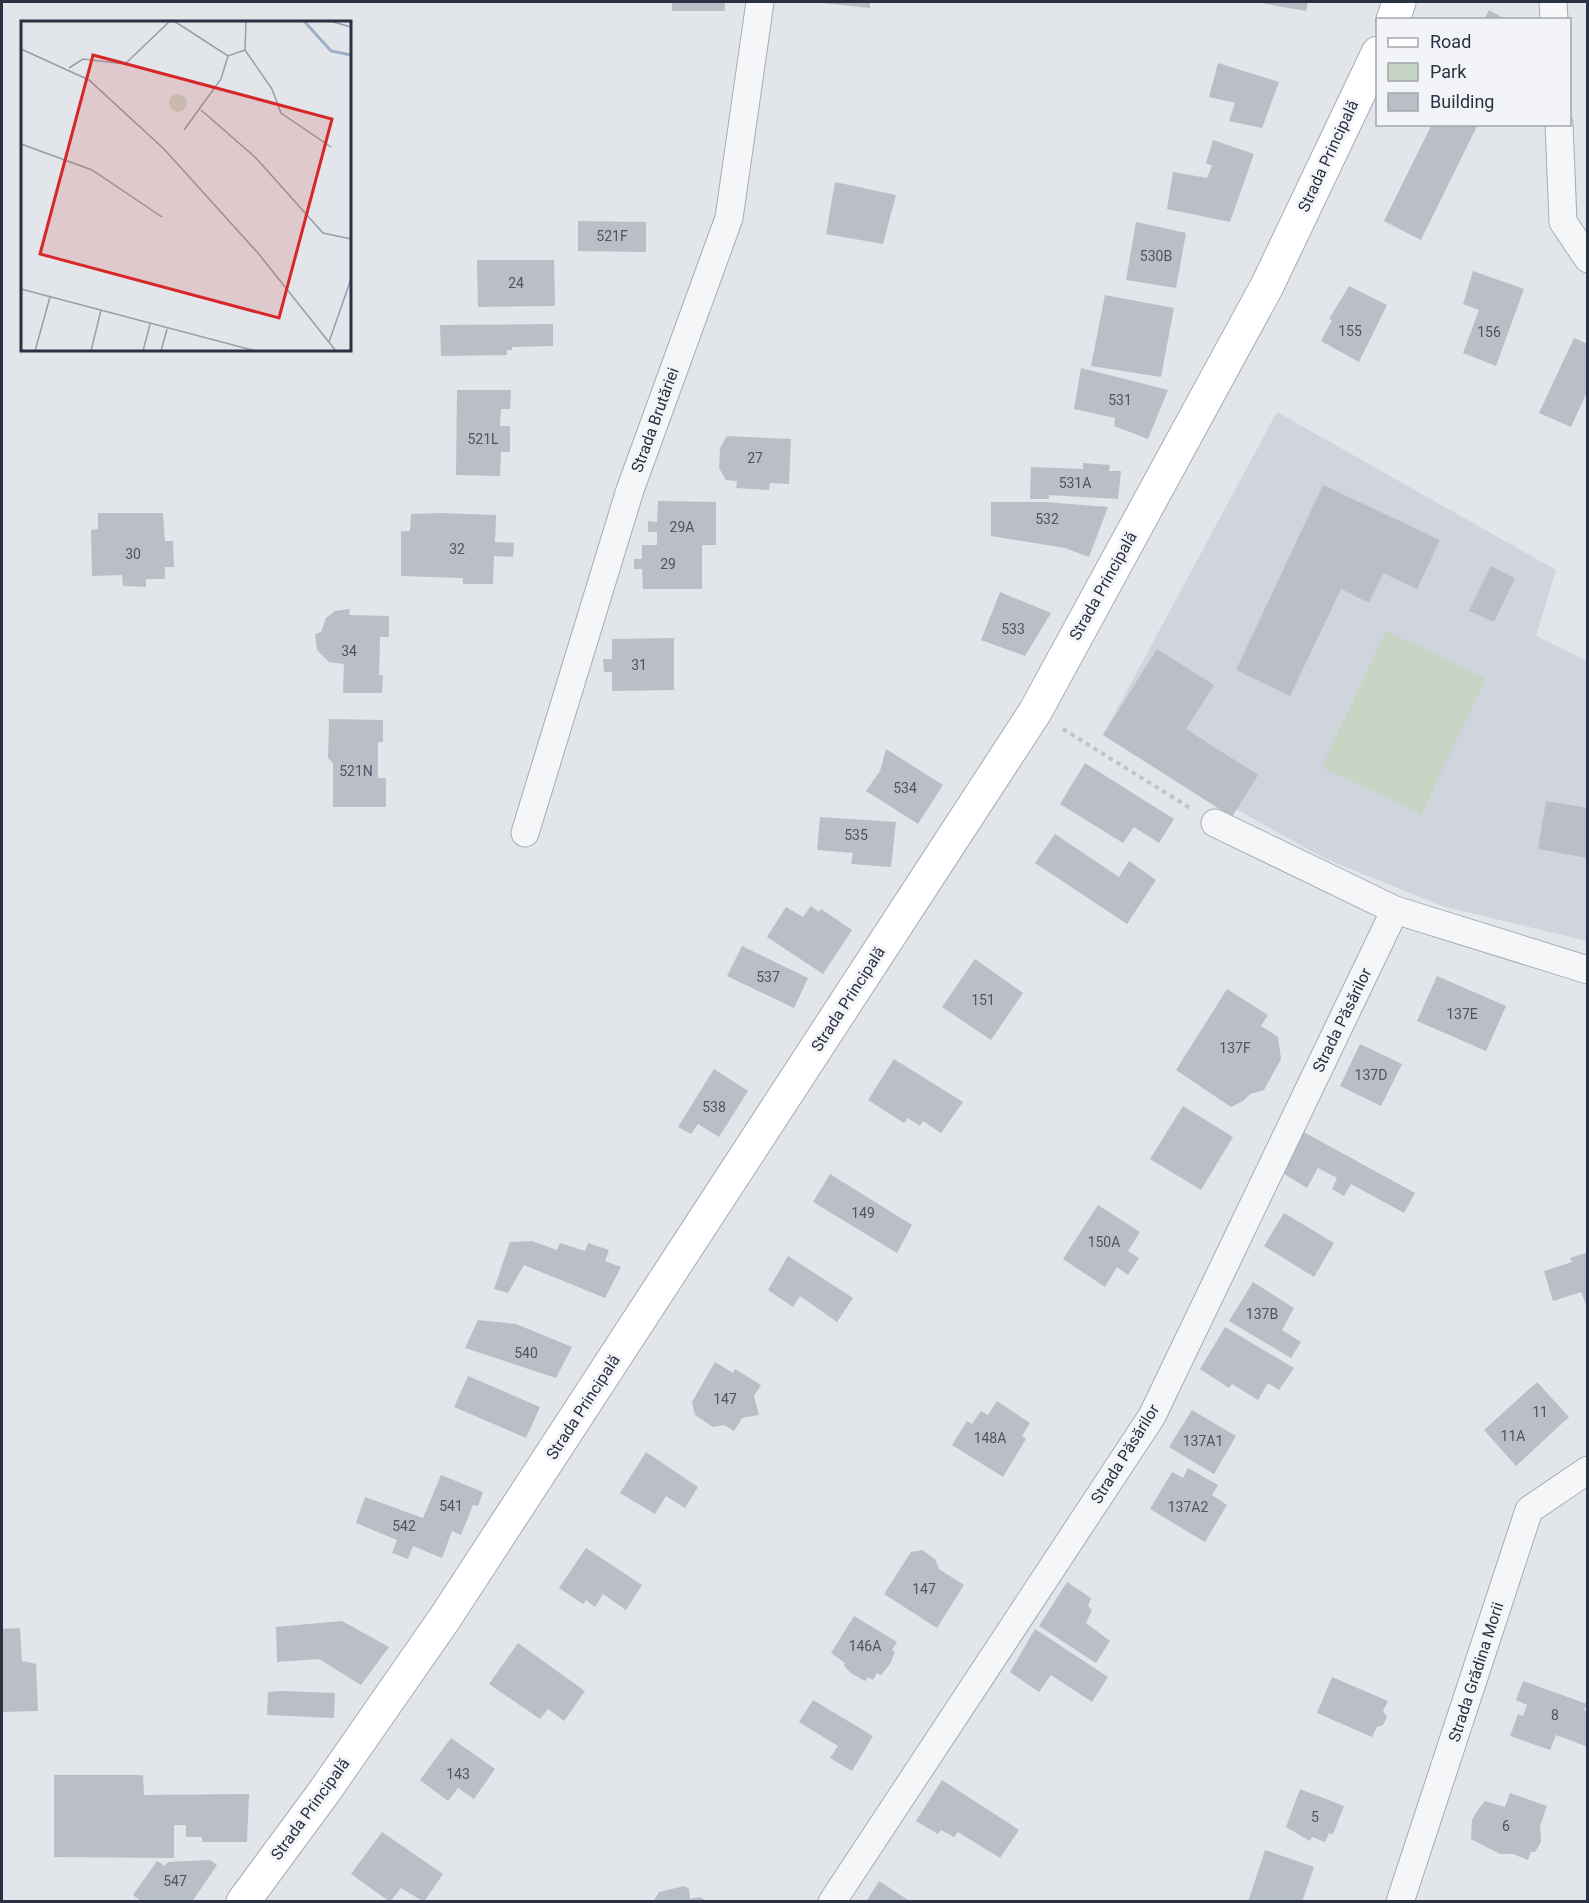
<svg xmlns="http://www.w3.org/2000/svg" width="1589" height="1903" font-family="Roboto,sans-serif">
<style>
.built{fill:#d0d4dc}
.green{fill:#c6d4c3}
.building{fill:#b9bec7}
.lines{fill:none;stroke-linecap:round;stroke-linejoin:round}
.street-casing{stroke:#a7abb4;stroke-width:29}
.secondary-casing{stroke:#a7abb4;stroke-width:35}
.path{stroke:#c0c3c9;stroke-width:4;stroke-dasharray:4.5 4.5;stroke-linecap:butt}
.street{stroke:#f5f6f8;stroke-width:27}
.secondary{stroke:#fff;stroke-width:33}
.labels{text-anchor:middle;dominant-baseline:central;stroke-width:6;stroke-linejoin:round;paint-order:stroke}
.number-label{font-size:14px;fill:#4e5463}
.street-label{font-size:16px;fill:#2a3142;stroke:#f2f4f7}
.inset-river{fill:none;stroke:#9eb0c9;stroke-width:3}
.inset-road{fill:none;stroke:#989da7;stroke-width:1.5}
.view{fill:#d62828;fill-opacity:0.15;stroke:#d62828;stroke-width:3}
.inset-edge{fill:none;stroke:#2a3142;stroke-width:3}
</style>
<rect width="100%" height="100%" fill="#e2e5ea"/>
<path class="built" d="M1277 412 1556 570 1536 636 1587 661V941L1442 906 1324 858 1103 735Z"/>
<path class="green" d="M1386 631 1486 678 1421 814 1322 767Z"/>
<path class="building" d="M672 2H725V11H672Z
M813 2H870V8Z
M1255 2H1308L1306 11Z
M1489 10 1507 20H1484Z
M1218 63 1279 82 1262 128 1229 121 1235 103 1209 97Z
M1432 124H1478L1421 240 1384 221Z
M1213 140 1254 154 1230 222 1167 209 1173 172 1207 178 1212 166 1206 163Z
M835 182 896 195 883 244 826 234Z
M578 221 646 222V252L578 251Z
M1136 222 1186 233 1176 288 1126 280Z
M477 260H554L555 306 478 307Z
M1473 271 1524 289 1496 366 1463 353 1479 310 1463 304Z
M1349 286 1387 305 1359 362 1321 341 1332 320 1329 319Z
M1105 295 1174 308 1161 377 1091 366Z
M553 324V346L512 347V350H507V355L441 356 440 325Z
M1574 338 1588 344V390L1571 427 1539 413Z
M1081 368 1168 390 1148 439 1114 426 1115 418 1074 409Z
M457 390H511L510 409H501L500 426H510V452H501L500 476 456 475Z
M727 436 791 439 789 484 770 483 769 490 736 488 737 481 726 480 719 468 720 448Z
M1083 463 1110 465 1109 471H1121L1118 499 1049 495V499H1030L1031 467 1083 469Z
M1323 485 1440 540 1417 589 1383 573 1369 603 1341 589 1290 696 1236 670Z
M658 501 716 502V545H702V589H643L642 569H634V559H642V545H657V532H648V521L657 522Z
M991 502H1045L1108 507 1089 557 1065 548 991 536Z
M98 513H163L165 541H173L174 567H165V579H146V587L123 586 122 575 92 576 91 530 98 529Z
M441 513 496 515 495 542 514 543 513 557 494 556 493 584H463V578L401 576V531H410L411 514Z
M1491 566 1515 578 1494 622 1469 611Z
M1000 592 1051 613 1025 656 981 640Z
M350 609 349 615 389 616V637H380L379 675H383L382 693H343L344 664 329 662 317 650 315 634 321 632 326 618 335 611Z
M674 638V690L612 691V672H604L603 659H612V639Z
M1157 649 1214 685 1186 729 1258 775 1232 817 1103 735Z
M329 719 383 720V742H378V778H386V807H333V763L328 758Z
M886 749 943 785 918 824 866 791 880 771Z
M1085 763 1174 819 1159 843 1134 827 1123 843 1060 804Z
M1546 801 1588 808V858L1538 849Z
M820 817 896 822 891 867 851 864 853 853 817 850Z
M1055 834 1119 877 1129 861 1156 880 1127 924 1035 863Z
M811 906 819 912 821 909 852 930 823 974 767 937 786 907 803 917Z
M742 946 808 978 794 1008 727 976Z
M975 959 1023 993 991 1040 942 1007Z
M1437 976 1506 1006 1486 1051 1417 1021Z
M1227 989 1268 1015 1261 1026 1278 1037 1281 1059 1264 1090 1250 1094 1243 1101 1231 1107 1176 1070Z
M1360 1044 1402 1064 1381 1106 1340 1086Z
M894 1059 963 1102 941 1133 923 1121 920 1126 908 1118 904 1123 868 1100Z
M714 1069 748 1091 719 1137 698 1124 691 1134 678 1127Z
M1183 1106 1233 1137 1201 1190 1150 1159Z
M1300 1130 1415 1193 1404 1213 1351 1184 1344 1196 1332 1189 1337 1178 1318 1168 1307 1188 1278 1170Z
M830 1174 912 1225 897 1253 813 1202Z
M1098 1205 1140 1232 1128 1251 1139 1258 1128 1275 1117 1267 1105 1287 1063 1259Z
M1284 1213 1334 1243 1314 1277 1264 1246Z
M532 1241 557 1250 560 1243 585 1251 588 1243 609 1250 605 1261 621 1267 605 1298 524 1265 508 1293 494 1289 510 1242Z
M1588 1252V1310L1581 1292 1553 1301 1544 1271 1572 1262 1570 1258Z
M788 1256 853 1298 837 1322 800 1296 793 1307 768 1290Z
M1253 1282 1294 1308 1282 1330 1301 1342 1291 1358 1229 1321Z
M478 1320 516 1324 572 1347 556 1378 465 1348Z
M1225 1327 1294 1368 1279 1390 1268 1383 1258 1400 1232 1384 1229 1388 1200 1369Z
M715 1362 733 1373 735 1369 761 1385 754 1396 759 1415 742 1418 734 1431 724 1425 713 1427 695 1415 692 1402Z
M468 1376 540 1407 526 1438 454 1407Z
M1537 1382 1569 1417 1516 1466 1484 1430Z
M997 1401 1030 1423 1022 1436 1026 1439 1003 1477 952 1445 967 1421 972 1424 981 1411 988 1415Z
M1192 1410 1236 1436 1214 1474 1169 1447Z
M646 1452 698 1487 685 1508 666 1496 655 1514 620 1493Z
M1188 1468 1218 1485 1212 1495 1227 1505 1205 1542 1150 1509 1172 1472 1183 1478Z
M441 1475 483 1492 478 1506 473 1505 461 1535 452 1531 442 1558 413 1546 408 1559 392 1553 397 1540 356 1523 365 1497 423 1518Z
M586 1548 642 1585 626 1610 603 1594 595 1607 586 1600 583 1604 559 1588Z
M922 1550 935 1559 939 1569 964 1585 937 1628 884 1594 911 1552Z
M1067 1582 1091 1598 1088 1606 1092 1610 1086 1623 1110 1641 1096 1663 1039 1626Z
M854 1616 897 1642 892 1650 895 1652 890 1664 881 1675 877 1673 873 1680 868 1677 865 1681 851 1673 844 1666 845 1663 831 1653Z
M342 1621 389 1647 361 1685 319 1659 277 1662 276 1627Z
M20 1628 22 1661 36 1664 38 1711 2 1712V1629Z
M1035 1629 1108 1677 1092 1702 1051 1675 1039 1692 1010 1672Z
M518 1643 585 1691 564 1721 548 1709 540 1719 489 1684Z
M1332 1677 1388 1701 1383 1711 1387 1717 1383 1725 1377 1727 1372 1737 1317 1713Z
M1523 1681 1587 1704 1584 1710 1588 1712V1747L1556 1735 1550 1750 1510 1736 1518 1714 1523 1716 1527 1705 1516 1700Z
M282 1691 335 1693 334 1718 267 1715 268 1692Z
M813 1700 873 1736 852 1771 830 1758 838 1746 799 1722Z
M451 1738 495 1769 474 1799 458 1788 448 1801 420 1780Z
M54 1775H143L144 1795 249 1794 247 1842H202V1837H186V1825H174V1858L54 1857Z
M942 1780 1019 1830 1000 1858 958 1832 954 1837 941 1830 938 1834 916 1821Z
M1300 1789 1344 1806 1333 1834 1329 1833 1325 1842 1312 1837 1310 1841 1286 1827Z
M1510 1793 1547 1806 1540 1826 1541 1842 1535 1852H1531L1528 1860 1513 1854H1500L1471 1839 1472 1820 1477 1811 1485 1801 1505 1807Z
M382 1832 443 1874 424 1902 401 1888 390 1902 351 1874Z
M1265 1850 1314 1867 1302 1902H1248Z
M210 1860 217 1865 192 1902H142L133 1895 157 1861 165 1866 168 1862Z
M879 1881 911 1902H866Z
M684 1886 689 1889 690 1899 700 1897 708 1902H653L659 1892Z"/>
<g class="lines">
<g class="street-casing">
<path id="street" d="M1553 2 1554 20
M1559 124 1563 222 1588 259
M1215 823 1395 910 1588 970
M525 833 630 490 729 218 760 2
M832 1902 1152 1416 1395 910
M1400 1902 1529 1510 1588 1470"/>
</g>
<g class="secondary-casing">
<path id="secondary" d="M1393 20 1399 2
M243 1902 324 1792 445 1618 1035 712 1267 286 1378 53"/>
</g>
<path class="path" d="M1063 729 1190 808"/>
<use href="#street" class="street"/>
<use href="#secondary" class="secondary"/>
</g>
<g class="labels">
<g class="number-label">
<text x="612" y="236">521F</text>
<text x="1156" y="256">530B</text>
<text x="516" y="283">24</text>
<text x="1350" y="331">155</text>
<text x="1489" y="332">156</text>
<text x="1120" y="400">531</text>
<text x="483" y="439">521L</text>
<text x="755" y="458">27</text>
<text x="1075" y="483">531A</text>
<text x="1047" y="519">532</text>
<text x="682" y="527">29A</text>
<text x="457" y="549">32</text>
<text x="133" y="554">30</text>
<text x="668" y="564">29</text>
<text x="1013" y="629">533</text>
<text x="349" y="651">34</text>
<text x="639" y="665">31</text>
<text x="356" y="771">521N</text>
<text x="905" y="788">534</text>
<text x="856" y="835">535</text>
<text x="768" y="977">537</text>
<text x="983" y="1000">151</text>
<text x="1462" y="1014">137E</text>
<text x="1235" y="1048">137F</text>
<text x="1371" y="1075">137D</text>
<text x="714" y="1107">538</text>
<text x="863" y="1213">149</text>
<text x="1104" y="1242">150A</text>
<text x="1262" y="1314">137B</text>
<text x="526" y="1353">540</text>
<text x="725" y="1399">147</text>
<text x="1540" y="1412">11</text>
<text x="1513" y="1436">11A</text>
<text x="990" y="1438">148A</text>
<text x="1203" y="1441">137A1</text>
<text x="451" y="1506">541</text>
<text x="1188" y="1507">137A2</text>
<text x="404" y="1526">542</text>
<text x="924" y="1589">147</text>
<text x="865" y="1646">146A</text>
<text x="1555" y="1715">8</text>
<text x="458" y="1774">143</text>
<text x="1315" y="1817">5</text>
<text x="1506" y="1826">6</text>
<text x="175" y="1881">547</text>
</g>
<g class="street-label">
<text transform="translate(1328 156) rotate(-65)">Strada Principală</text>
<text transform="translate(655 420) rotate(-70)">Strada Brutăriei</text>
<text transform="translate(1103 586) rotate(-61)">Strada Principală</text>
<text transform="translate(848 999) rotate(-57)">Strada Principală</text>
<text transform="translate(1342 1020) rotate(-64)">Strada Păsărilor</text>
<text transform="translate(583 1407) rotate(-57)">Strada Principală</text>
<text transform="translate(1125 1454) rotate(-58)">Strada Păsărilor</text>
<text transform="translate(1476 1672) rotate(-72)">Strada Grădina Morii</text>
<text transform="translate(310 1809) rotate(-54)">Strada Principală</text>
</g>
</g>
<g transform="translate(21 21)">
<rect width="330" height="330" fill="#e2e5ea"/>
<path d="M148 82a9 9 0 1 1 18 0a9 9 0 1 1-18 0Z" fill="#c6d4c3"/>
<path class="inset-river" d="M283 0 310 30 330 34"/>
<path class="inset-road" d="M153 0 207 35 224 29 225 0M309 0 330 6M0 28 68 59 143 128 237 232 315 330M224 29 251 68 260 92 310 126M48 47 62 38 104 43 149 0M180 89 235 137 302 212 330 218M163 109 200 58 207 35M0 123 71 149 141 196M0 268 235 330M308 321 330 258M14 330 29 276M70 330 80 289M122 330 129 303M140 330 146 308"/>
<path class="view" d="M72 34 311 98 258 297 19 233Z"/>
<rect width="330" height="330" class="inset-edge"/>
</g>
<rect width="1589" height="1903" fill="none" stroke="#2a3142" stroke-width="6"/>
<rect x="1376" y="18" width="195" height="108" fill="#f2f4f7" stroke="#a2a6af" stroke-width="1.5"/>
<rect x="1388" y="38" width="30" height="9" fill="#ffffff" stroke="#a2a6af" stroke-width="1.5"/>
<text x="1430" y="48" font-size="18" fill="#2a3142">Road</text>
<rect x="1388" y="63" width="30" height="18" fill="#c6d4c3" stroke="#a2a6af" stroke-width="1.5"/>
<text x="1430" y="78" font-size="18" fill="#2a3142">Park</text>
<rect x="1388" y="93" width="30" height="18" fill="#b9bec7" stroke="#a2a6af" stroke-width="1.5"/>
<text x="1430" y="108" font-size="18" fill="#2a3142">Building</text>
</svg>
